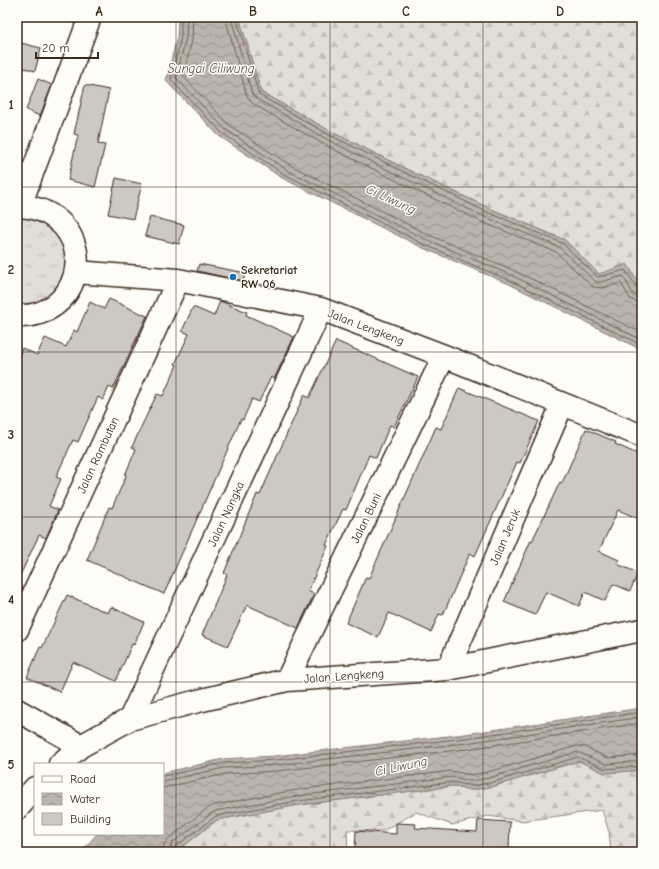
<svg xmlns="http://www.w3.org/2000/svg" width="659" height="869" font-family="'Comic Neue',sans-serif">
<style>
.grass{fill:url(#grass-tufts);stroke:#8e847a}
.forest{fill:url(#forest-firs);stroke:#8e847a}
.water{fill:url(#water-waves);stroke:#887d74}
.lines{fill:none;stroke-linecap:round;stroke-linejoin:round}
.shore{stroke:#6e6157;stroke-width:1}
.building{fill:#cdc8c2;stroke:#3b2a1e}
.minor-casing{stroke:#3b2a1e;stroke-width:25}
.minor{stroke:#fdfcf7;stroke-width:22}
.grid{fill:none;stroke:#3b2a1e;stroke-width:1;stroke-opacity:0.55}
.poi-dot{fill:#1f6fb2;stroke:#fdfcf7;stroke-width:1.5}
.labels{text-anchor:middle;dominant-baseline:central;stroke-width:3;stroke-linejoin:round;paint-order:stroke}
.poi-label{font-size:12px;font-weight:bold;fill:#3b2a1e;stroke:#fdfcf7;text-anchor:start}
.street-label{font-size:12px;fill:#3b2a1e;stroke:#fdfcf7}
.water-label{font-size:13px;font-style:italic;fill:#615349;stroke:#fdfcf7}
.neatline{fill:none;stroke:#3b2a1e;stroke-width:1.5}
.grid-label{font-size:13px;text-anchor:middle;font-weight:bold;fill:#3b2a1e}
</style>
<defs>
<pattern id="grass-tufts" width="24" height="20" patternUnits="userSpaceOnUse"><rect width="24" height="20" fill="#e1ded7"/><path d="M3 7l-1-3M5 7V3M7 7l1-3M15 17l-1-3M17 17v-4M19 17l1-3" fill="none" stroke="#c2bfb8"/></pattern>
<pattern id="forest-firs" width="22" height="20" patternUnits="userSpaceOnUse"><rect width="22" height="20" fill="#e1ded7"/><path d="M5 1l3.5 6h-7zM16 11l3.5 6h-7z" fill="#c2bfb8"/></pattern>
<pattern id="water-waves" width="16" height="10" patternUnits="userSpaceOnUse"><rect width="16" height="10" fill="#bbb4ad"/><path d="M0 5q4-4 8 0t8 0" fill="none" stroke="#99938c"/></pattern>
</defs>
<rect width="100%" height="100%" fill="#fdfcf7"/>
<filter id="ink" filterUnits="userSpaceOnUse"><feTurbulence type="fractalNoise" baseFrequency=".025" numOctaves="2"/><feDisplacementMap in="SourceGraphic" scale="8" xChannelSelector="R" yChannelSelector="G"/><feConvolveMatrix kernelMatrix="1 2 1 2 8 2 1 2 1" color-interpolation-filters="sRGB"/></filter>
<g filter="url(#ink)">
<path class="grass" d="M17 207 70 234 69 290 17 316Z"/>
<path class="forest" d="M239 17H642V296L638 282 599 274 565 240 489 208 408 170 332 132 261 92Z
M579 761 605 773 642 770V852H611L609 832 602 810 522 821 488 816 452 825 416 812 383 831 347 830 348 852H176L217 820 299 805 453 786 471 790 491 787Z"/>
<path class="water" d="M178 17H239L261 92 332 132 408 170 489 208 565 240 599 274 627 264 638 282 642 296V350L507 283 423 248 282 178 219 136 166 81 177 37Z
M642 708V770L605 773 579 761 491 787 471 790 453 786 299 805 217 820 176 852H81L97 834H163V773L223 759 275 756 465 734Z"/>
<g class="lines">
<path class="shore" d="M181 17V37L171 80 222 133 284 174 425 245 509 280 642 345
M187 17 186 38 176 78 225 129 287 170 427 240 511 275 642 340
M193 17 192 40 183 76 229 125 290 165 429 235 513 270 642 333
M225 17 247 96 253 104 325 145 401 183 482 222 556 252 593 287 603 288 621 283 630 299 642 304
M231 17 252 94 257 99 328 140 404 178 485 217 559 247 596 282H601L623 276 633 294 642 298
M236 17 259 95 330 135 406 173 487 212 562 243 598 277 625 270 635 284 637 291 642 293
M163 776 224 763 276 760 466 738 642 712
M163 781 224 768 276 765 466 743 642 717
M163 788 225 774 277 771 467 749 642 723
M163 852 164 845 168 839 208 808 215 805 296 790 451 771 471 775 488 772 577 746 585 747 608 758 642 755
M169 852 172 843 215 811 297 796 452 777 471 781 489 778 577 752 606 764 642 761
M174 852 175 847 216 816 298 801 453 782 471 786 490 783 578 757 605 769 642 766"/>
</g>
<path class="building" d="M17 42 41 48 35 71 17 66Z
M38 79 52 85 40 116 26 110Z
M85 85 109 90 98 144 105 145 95 187 68 180 78 135 74 134Z
M116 178 142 184 133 219 108 214Z
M150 217 184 225 179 244 145 236Z
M199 264 246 273 243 281 197 271Z
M109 299 147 316 113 389 109 387 103 400 98 397 78 442 73 440 56 477 61 479 49 506 58 510 46 538 39 535 17 582V360L22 348 37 355 45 338 66 347 74 330 77 332 90 302 104 309Z
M220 301 247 312 246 315 294 337 274 379 271 377 259 402 252 399 243 420 241 419 164 594 87 560 109 507 112 508 126 476 125 475 136 449 132 447 143 423 157 394 163 396 177 365 175 364 189 334 182 331 193 307 214 316Z
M336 341 418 377 394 427 390 425 376 458 369 455 346 510 343 509 326 545 328 546 308 591 314 594 298 628 247 605 228 646 202 635 227 575 224 573 257 494 260 495 304 395 309 398Z
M459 388 539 421 520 463 517 462 475 556 470 553 443 615 439 614 431 632 389 613 378 637 346 623 366 577 369 578 436 427 441 429Z
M586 429 616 442 615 444 642 456V520L618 510 599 551 619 560 617 564 638 573 630 591 613 584 605 601 585 592 579 606 546 592 535 615 504 602 531 540 532 541 560 482 562 483Z
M67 595 108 613 111 607 144 622 134 645 132 644 116 681 73 662 60 692 27 677 40 647 42 648Z
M478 820 510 822 509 849 503 848V852H375V850L355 849 356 831 396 834V823L416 824 415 828 477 832Z"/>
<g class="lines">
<g class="minor-casing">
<path id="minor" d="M20 206 90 17
M17 207C26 205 39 209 47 213 100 242 77 319 17 316
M76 272 178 280 321 309 444 356 642 436
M17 630 178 280
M448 669 562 405
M287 680 444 356
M17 710 81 746
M130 719 321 309
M60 764 81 746 130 719 198 701 287 680 448 669 642 630
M17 809 35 788"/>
</g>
<use href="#minor" class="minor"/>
</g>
</g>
<path class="grid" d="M176 17V852M330 17V852M483 17V852M17 187H642M17 352H642M17 517H642M17 682H642"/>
<circle class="poi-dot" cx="233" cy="277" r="4"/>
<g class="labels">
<g class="poi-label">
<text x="241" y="270">Sekretariat<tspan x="241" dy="14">RW 06</tspan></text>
</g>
<g class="street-label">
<text transform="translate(366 327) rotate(21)">Jalan Lengkeng</text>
<text transform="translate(98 455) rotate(-65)">Jalan Rambutan</text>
<text transform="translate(226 514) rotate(-65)">Jalan Nangka</text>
<text transform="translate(366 518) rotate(-64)">Jalan Buni</text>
<text transform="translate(505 537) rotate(-67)">Jalan Jeruk</text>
<text transform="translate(344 676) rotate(-4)">Jalan Lengkeng</text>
</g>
<g class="water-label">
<text x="211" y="68">Sungai Ciliwung</text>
<text transform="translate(391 199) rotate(25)">Ci Liwung</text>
<text transform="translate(401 766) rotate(-12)">Ci Liwung</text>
</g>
</g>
<rect width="659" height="869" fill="none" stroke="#fdfcf7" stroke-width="44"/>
<rect x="34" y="763" width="130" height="72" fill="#fdfcf7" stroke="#afa8a0"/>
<rect x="42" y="776" width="20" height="6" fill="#fdfcf7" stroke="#afa8a0"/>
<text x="70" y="783" font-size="12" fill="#3b2a1e">Road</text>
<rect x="42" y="793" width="20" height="12" fill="url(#water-waves)" stroke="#afa8a0"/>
<text x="70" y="803" font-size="12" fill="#3b2a1e">Water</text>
<rect x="42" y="813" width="20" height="12" fill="#cdc8c2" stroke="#afa8a0"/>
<text x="70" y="823" font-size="12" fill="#3b2a1e">Building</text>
<path d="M36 52v6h62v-6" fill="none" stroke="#3b2a1e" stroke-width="2"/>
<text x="42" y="52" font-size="12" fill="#3b2a1e" stroke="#fdfcf7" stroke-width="3" paint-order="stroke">20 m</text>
<rect x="22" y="22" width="615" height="825" class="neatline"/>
<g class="grid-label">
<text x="99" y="16">A</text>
<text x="253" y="16">B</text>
<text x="406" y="16">C</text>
<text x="560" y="16">D</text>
<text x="11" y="109">1</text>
<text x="11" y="274">2</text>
<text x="11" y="439">3</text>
<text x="11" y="604">4</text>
<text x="11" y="769">5</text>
</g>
</svg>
